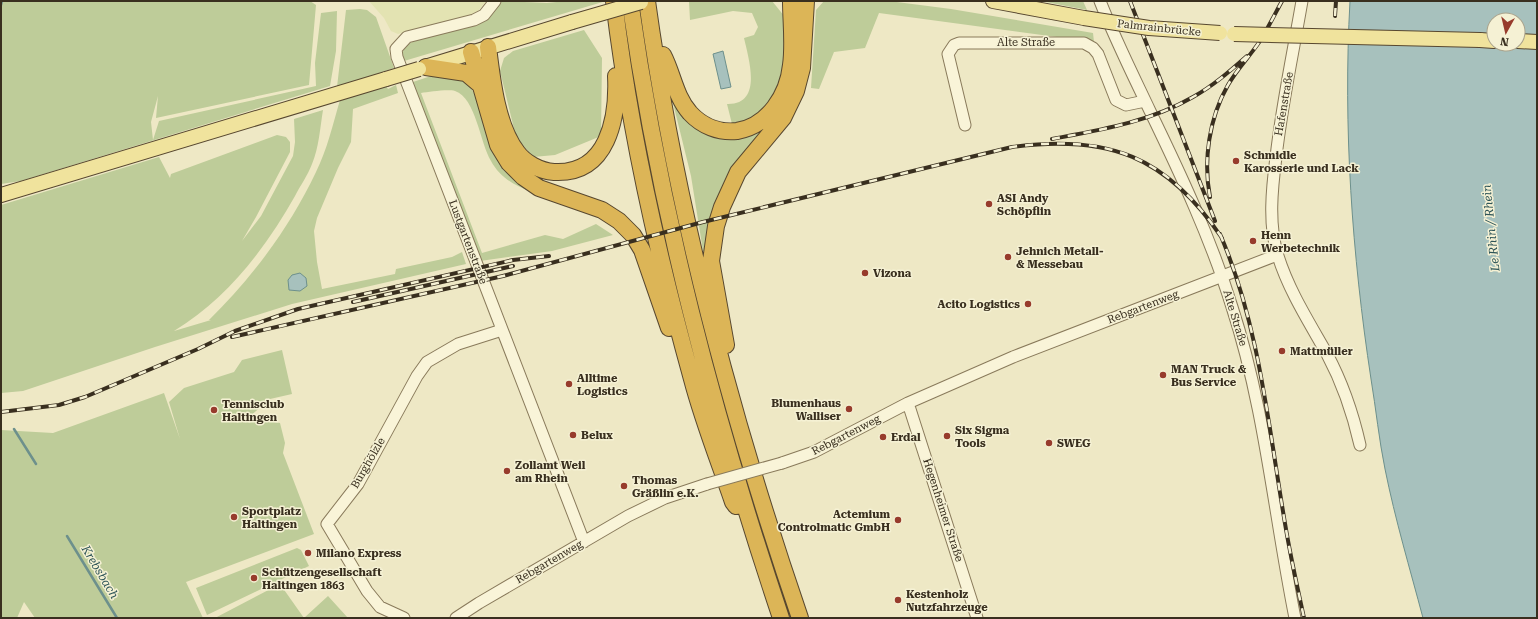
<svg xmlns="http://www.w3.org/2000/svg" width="1538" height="619" font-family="'Roboto Serif',serif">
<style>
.farmland{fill:#e3e3b2}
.green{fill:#becc99}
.water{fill:#a7c1bd;stroke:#6d908c;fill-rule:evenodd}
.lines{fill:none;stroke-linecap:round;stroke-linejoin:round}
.stream{stroke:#6d908c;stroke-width:2.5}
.minor-casing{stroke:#897a5b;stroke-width:13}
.major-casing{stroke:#57472f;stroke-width:16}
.highway-casing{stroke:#57472f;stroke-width:18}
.minor{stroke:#f9f4d8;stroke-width:11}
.major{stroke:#f0e39d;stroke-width:14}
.highway{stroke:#dcb557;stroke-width:16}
.rail-casing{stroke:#392f1f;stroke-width:4}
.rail{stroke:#f5f1d4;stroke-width:2.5;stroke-dasharray:8;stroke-linecap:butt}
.minor-bridge-casing{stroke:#897a5b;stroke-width:13;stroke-linecap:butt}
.major-bridge-casing{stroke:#57472f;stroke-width:16;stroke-linecap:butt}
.minor-bridge{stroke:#f9f4d8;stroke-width:11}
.major-bridge{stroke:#f0e39d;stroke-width:14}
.poi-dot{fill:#973b2c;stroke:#f5f1d4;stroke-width:1.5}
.labels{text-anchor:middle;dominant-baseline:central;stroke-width:3;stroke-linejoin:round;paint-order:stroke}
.street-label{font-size:11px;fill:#392f1f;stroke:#f5f1d4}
.poi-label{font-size:11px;font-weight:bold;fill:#392f1f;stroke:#f5f1d4;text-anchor:start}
.water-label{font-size:12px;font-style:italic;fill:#2e5558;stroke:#f5f1d4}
</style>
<rect width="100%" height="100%" fill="#eee8c5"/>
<path class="farmland" d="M369 1H486L478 11 470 15 398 34 391 31 384 18Z"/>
<path class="green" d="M1 1H310L316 5 309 85 156 118 158 96 151 122 153 140 159 121 316 86 315 63 321 13 337 11 336 51 330 86 21 181 1 184Z
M500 1 547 3 566 1H606L404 61 401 57 405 46 414 41 442 33Z
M700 1H772L785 17 787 45 780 81 773 97 760 111 749 121 732 124 727 104C763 105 749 60 744 38L754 35 758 27 752 13 733 11 690 20 689 2Z
M824 1H889L951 9 1093 33 1094 42 879 13 865 48 834 52 819 89 811 88 816 10Z
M1041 1H1083L1087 10Z
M360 9 367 10 376 17 394 68 337 87 346 10Z
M584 30 602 58 601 136 555 155 533 157 516 137 500 71 504 58 513 51Z
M434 75C442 77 454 76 461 80 482 89 485 134 494 153 501 169 516 180 529 191 513 185 499 176 491 161 480 143 476 98 455 91 447 89 429 92 421 93L482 253 545 235 563 239 596 224 613 235 552 251 480 261 410 83Z
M396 85 398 93 353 109 351 142 338 168 317 218 314 231 317 262 322 289 395 274 396 269 452 257 462 252 466 264 292 304 155 347 23 391 1 393V205L159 157 170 178 171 174 277 135 286 137 290 142V152L256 217 242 241 261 216 293 156 295 142 294 119 323 110C320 128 319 147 312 164 308 175 300 186 295 196 265 249 227 299 174 331L211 320H209C252 278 290 227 316 172 327 150 333 124 340 100L386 86 388 89Z
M677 101 705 130 771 120 760 137 706 253 703 251 691 176 673 103Z
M282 350 292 394 270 399 248 418 280 423 285 443 283 453 314 534 186 582 203 618H35L24 602 17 618H1V430L53 433 164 393 180 439 169 402 184 388 234 372 242 360Z
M297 548 301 550 309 566 207 615 196 588Z
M280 584 304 618 328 596 348 618H215Z"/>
<path class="water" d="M1350 1H1537V618H1423C1410 569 1395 519 1385 469 1379 440 1376 409 1371 379 1352 254 1343 127 1350 1ZM1494 20H1518V44H1494Z
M723 51 731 87 721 89 713 54Z
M300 273 306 278 307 286 300 291 289 290 288 280 292 275Z"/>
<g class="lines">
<path class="stream" d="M1 5 2 1
M14 429 36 464
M67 536 117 618"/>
<g class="minor-casing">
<path id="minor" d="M495 1 484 15 474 20 407 37 396 49 397 57 584 542
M1100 1C1115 39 1133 75 1150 111 1181 175 1211 239 1232 307 1265 408 1274 514 1295 618
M1302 1C1293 53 1282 104 1276 157 1272 188 1268 225 1278 256 1289 291 1309 322 1327 354 1342 382 1353 414 1360 445
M965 125 948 54 954 45 959 43H1084L1093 48 1098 54 1116 100 1126 105 1145 101
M908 403 977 618
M782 463 814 452 908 403 1013 357 1277 255
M404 618 380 607 367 591 327 524 358 484 417 376 427 362 458 344 502 330
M456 618 479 603 628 516 665 498 707 484"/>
</g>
<g class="major-casing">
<path id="major" d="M993 1 1084 18
M1480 40 1494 41
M1518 41 1537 42
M425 67 572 22
M1 195 386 79"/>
</g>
<g class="highway-casing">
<path id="highway" d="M614 1C629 127 658 257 692 379 703 421 719 461 733 502L736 506
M630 1C660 213 713 415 781 618
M647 1C676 211 731 417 800 618
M488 47C492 80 497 126 517 152 525 163 540 171 554 172 608 175 618 118 616 76
M471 52 498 145 509 163 523 177 539 188 602 210 619 221 633 235 642 250 669 328
M663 55C673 74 675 96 690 113 702 126 719 133 737 131 768 126 788 95 791 65 794 44 791 22 791 1
M426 67 466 73 479 84
M726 345 711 261 716 226 722 207 738 172 783 118 796 91 802 68 806 1"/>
</g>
<use href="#minor" class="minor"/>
<use href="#major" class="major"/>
<use href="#highway" class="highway"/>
<g class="rail-casing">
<path id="rail" d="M1130 1 1215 221
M1335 16 1336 1
M1052 139C1100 130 1150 122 1193 97 1213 86 1230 71 1247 56
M1210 197C1203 161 1209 118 1228 85 1237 69 1250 56 1260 41 1268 28 1275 14 1282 1
M1220 234C1261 329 1269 434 1287 535 1292 563 1298 590 1304 618
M353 302 513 266
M232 337 503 276 703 222 1012 147C1108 134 1167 156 1222 238
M1 412 59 405 85 397 198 349 235 331 298 309 513 260 549 256"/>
</g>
<use href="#rail" class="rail"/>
<g class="minor-bridge-casing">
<path id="minor-bridge" d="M707 484 782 463"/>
</g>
<g class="major-bridge-casing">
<path id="major-bridge" d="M1084 18 1149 28 1220 33
M572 22 641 2
M1234 34 1480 40
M386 79 419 69"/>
</g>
<use href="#minor-bridge" class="minor-bridge"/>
<use href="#major-bridge" class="major-bridge"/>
</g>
<g class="poi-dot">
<circle cx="1236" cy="161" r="4"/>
<circle cx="989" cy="204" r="4"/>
<circle cx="1253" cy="241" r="4"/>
<circle cx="1008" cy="257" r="4"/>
<circle cx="865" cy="273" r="4"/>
<circle cx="1028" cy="304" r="4"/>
<circle cx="1282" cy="351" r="4"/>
<circle cx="1163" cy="375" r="4"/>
<circle cx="569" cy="384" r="4"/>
<circle cx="849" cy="409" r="4"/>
<circle cx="214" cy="410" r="4"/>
<circle cx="573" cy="435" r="4"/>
<circle cx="947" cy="436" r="4"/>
<circle cx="883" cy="437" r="4"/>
<circle cx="1049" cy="443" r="4"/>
<circle cx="507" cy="471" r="4"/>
<circle cx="624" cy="486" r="4"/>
<circle cx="234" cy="517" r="4"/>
<circle cx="898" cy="520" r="4"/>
<circle cx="308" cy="553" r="4"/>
<circle cx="254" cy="578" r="4"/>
<circle cx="898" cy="600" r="4"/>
</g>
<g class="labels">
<g class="street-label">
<text transform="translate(1159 28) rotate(6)">Palmrainbrücke</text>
<text x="1026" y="42">Alte Straße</text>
<text transform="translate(1284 104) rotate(-80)">Hafenstraße</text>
<text transform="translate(468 242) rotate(69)">Lustgartenstraße</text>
<text transform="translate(1143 307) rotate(-21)">Rebgartenweg</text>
<text transform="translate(1235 318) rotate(73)">Alte Straße</text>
<text transform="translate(846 435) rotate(-27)">Rebgartenweg</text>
<text transform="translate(368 463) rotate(-60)">Burghölzle</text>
<text transform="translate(943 510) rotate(72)">Hegenheimer Straße</text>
<text transform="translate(549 562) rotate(-30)">Rebgartenweg</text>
</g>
<g class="poi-label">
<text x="1244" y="155">Schmidle<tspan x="1244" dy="13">Karosserie und Lack</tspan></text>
<text x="997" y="198">ASI Andy<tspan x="997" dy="13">Schöpflin</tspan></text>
<text x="1261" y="235">Henn<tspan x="1261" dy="13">Werbetechnik</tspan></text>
<text x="1016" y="251">Jehnich Metall-<tspan x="1016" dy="13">&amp; Messebau</tspan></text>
<text x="873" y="273">Vizona</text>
<text x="1020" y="304" text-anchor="end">Acito Logistics</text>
<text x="1290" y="351">Mattmüller</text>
<text x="1171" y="369">MAN Truck &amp;<tspan x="1171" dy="13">Bus Service</tspan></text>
<text x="577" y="378">Alltime<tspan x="577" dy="13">Logistics</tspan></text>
<text x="841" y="403" text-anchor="end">Blumenhaus<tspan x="841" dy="13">Walliser</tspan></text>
<text x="222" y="404">Tennisclub<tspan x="222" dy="13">Haltingen</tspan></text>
<text x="955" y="430">Six Sigma<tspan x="955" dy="13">Tools</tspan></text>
<text x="581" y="435">Belux</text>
<text x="891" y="437">Erdal</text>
<text x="1057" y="443">SWEG</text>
<text x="515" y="465">Zollamt Weil<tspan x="515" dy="13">am Rhein</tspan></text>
<text x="632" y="480">Thomas<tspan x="632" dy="13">Gräßlin e.K.</tspan></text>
<text x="242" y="511">Sportplatz<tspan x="242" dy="13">Haltingen</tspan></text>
<text x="890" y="514" text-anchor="end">Actemium<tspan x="890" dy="13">Controlmatic GmbH</tspan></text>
<text x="316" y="553">Milano Express</text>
<text x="262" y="572">Schützengesellschaft<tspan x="262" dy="13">Haltingen 1863</tspan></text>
<text x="906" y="594">Kestenholz<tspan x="906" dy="13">Nutzfahrzeuge</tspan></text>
</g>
<g class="water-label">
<text transform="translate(1491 228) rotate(-96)">Le Rhin / Rhein</text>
<text transform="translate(100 572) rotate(59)">Krebsbach</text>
</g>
</g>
<rect width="1538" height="619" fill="none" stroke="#392f1f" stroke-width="4"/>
<g transform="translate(1506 32) rotate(188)"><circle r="19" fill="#f5f1d4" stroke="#aaa38c"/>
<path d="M0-3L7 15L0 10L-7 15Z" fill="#973b2c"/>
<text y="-6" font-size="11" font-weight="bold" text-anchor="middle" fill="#392f1f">N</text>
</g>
</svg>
